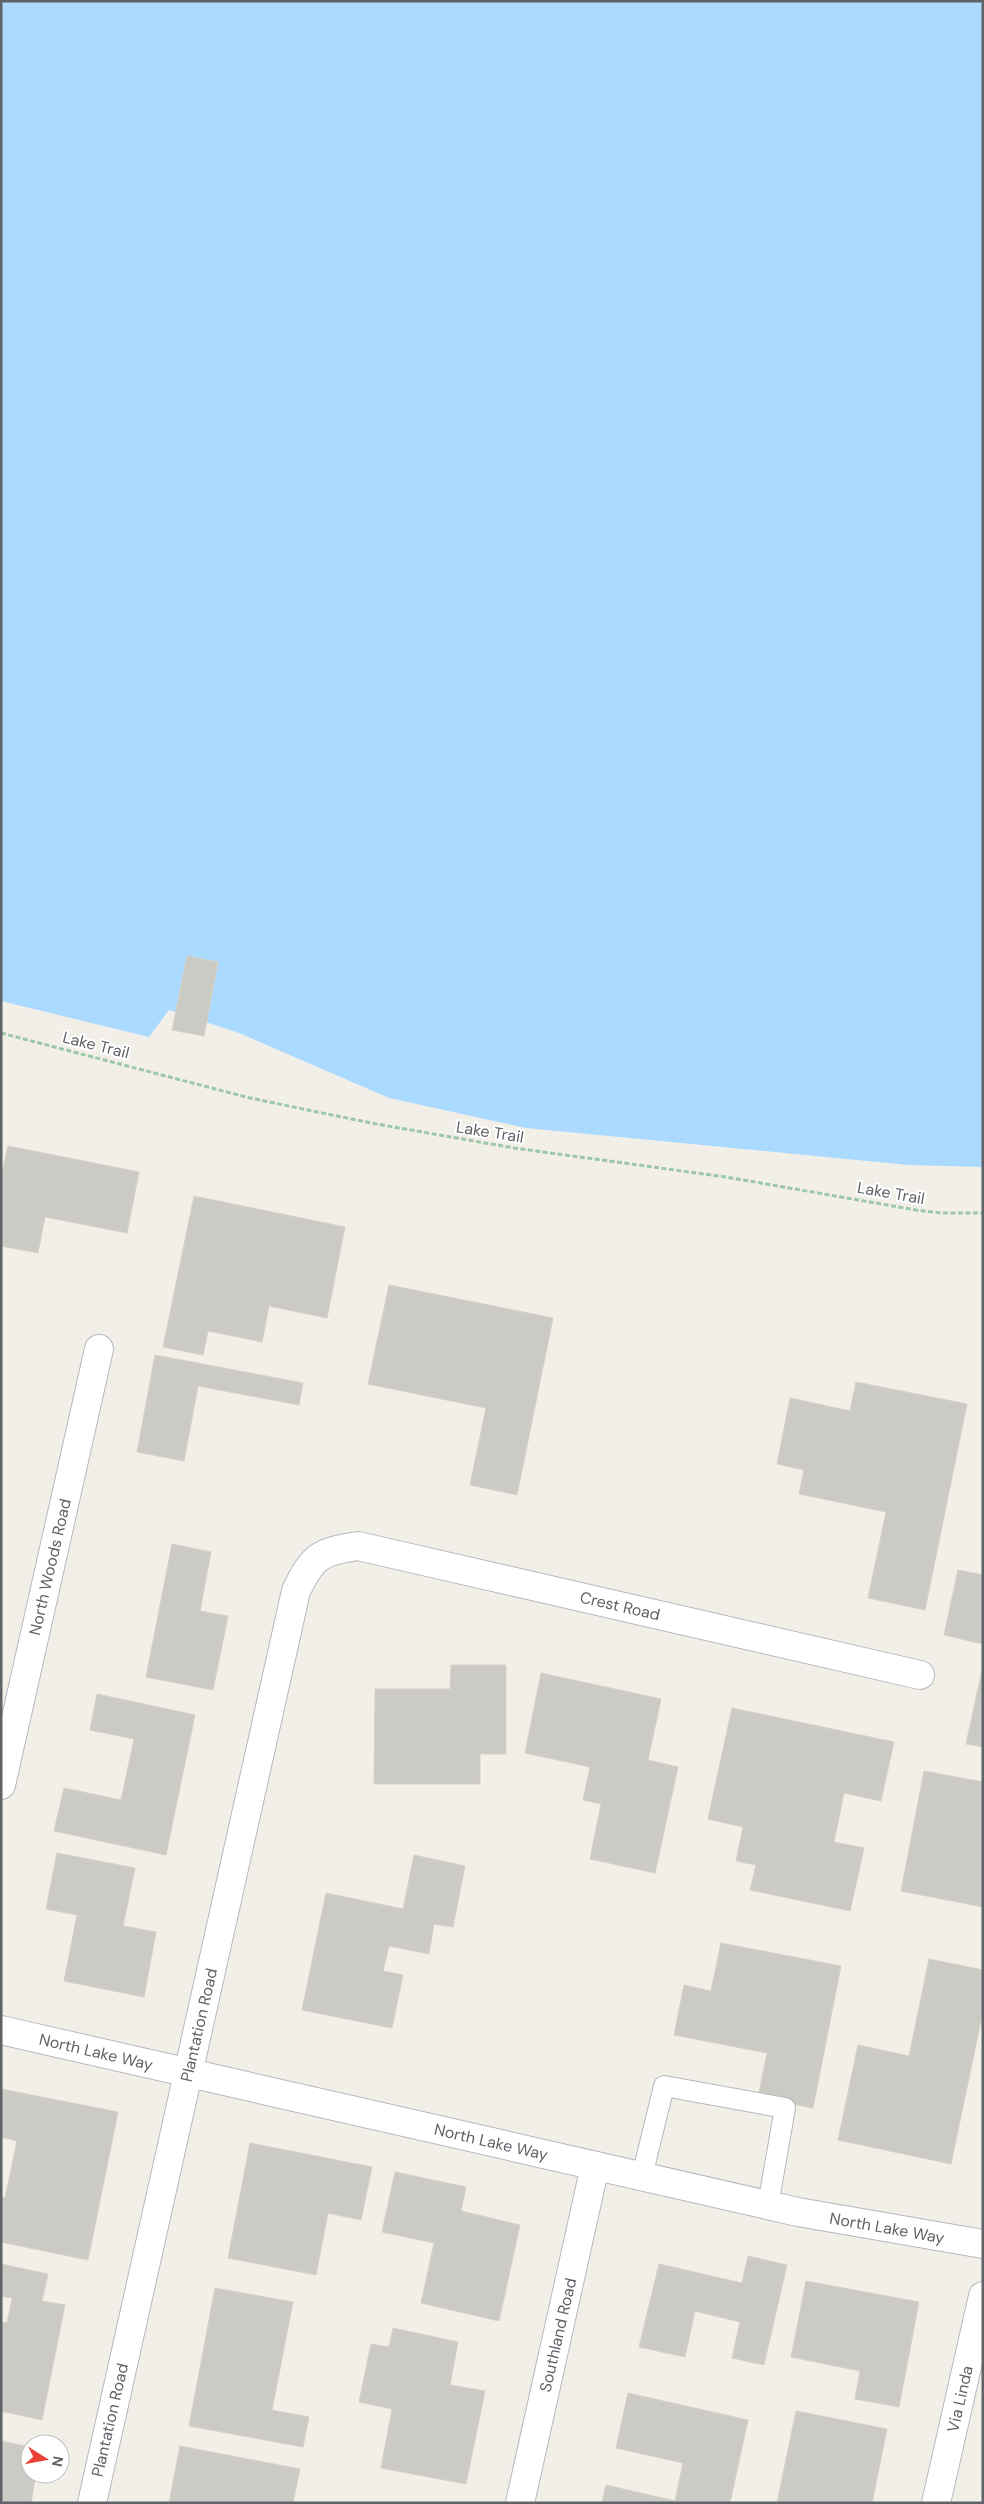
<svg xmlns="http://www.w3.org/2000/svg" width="984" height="2504" font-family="'DM Sans',sans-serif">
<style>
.water{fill:#aadaff}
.building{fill:#cccac5;stroke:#d6d1c6}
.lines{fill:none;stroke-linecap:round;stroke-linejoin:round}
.service-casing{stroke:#b5b8bc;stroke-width:22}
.minor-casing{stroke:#b5b8bc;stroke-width:30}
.tertiary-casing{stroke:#b5b8bc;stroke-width:30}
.path{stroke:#9cc7a9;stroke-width:3;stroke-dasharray:5 2.5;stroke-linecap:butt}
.service{stroke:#fff;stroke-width:20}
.minor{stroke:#fff;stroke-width:28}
.tertiary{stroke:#fff;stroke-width:28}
.labels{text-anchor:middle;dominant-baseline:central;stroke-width:4;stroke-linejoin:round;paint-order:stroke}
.street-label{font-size:16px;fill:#5f6368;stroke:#fff}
</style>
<rect width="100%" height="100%" fill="#f1efe8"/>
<path class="water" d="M1 1H983V1167L908 1165 526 1128 389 1098 239 1033 169 1010 149 1037 1 1001Z"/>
<path class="building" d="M187 956 218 962 204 1036 172 1030Z
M8 1146 139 1172 127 1233 45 1217 38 1253 1 1246V1179Z
M194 1196 345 1227 327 1318 269 1306 262 1342 208 1331 203 1355 163 1347Z
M389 1285 553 1318 517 1495 470 1485 486 1408 368 1384Z
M155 1355 303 1383 299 1405 198 1386 184 1461 137 1452Z
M856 1382 967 1404 925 1610 868 1598 886 1512 799 1494 804 1470 777 1464 790 1398 850 1411Z
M172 1544 211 1552 200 1611 228 1616 213 1690 146 1677Z
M958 1570 983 1575V1644L944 1635Z
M451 1665H506V1754H480V1784H374L375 1689H450Z
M983 1666V1747L966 1744Z
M541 1673 661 1699 648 1760 678 1767 655 1873 590 1859 601 1804 583 1800 590 1767 525 1753Z
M97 1694 195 1715 166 1855 54 1831 64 1788 121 1800 134 1739 90 1730Z
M732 1708 894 1742 881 1801 844 1793 834 1842 864 1848 850 1911 750 1890 756 1865 736 1861 743 1827 708 1819Z
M924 1771 983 1782V1907L901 1891Z
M57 1853 135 1868 123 1926 156 1932 144 1997 64 1981 77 1915 46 1909Z
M414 1855 465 1866 453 1927 434 1924 429 1954 389 1946 383 1971 403 1975 392 2028 302 2010 326 1893 403 1909Z
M721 1943 841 1966 813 2108 758 2097 767 2053 674 2035 684 1985 711 1991Z
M929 1959 983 1970V2011L951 2164 838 2140 858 2045 909 2056Z
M1 2089 118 2112 88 2260 1 2242V2197L5 2198 17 2141 1 2137Z
M250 2143 372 2167 361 2220 328 2213 316 2275 228 2258Z
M395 2172 466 2187 461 2211 520 2225 499 2321 421 2303 434 2243 382 2232Z
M748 2256 787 2265 764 2365 732 2358 740 2322 695 2311 685 2357 639 2347 659 2264 742 2283Z
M1 2264 48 2274 42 2301 65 2305 42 2420 1 2411V2322L7 2323 12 2298 1 2296Z
M806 2281 919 2302 899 2407 855 2399 860 2371 791 2357Z
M215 2288 293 2302 272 2410 309 2417 303 2447 189 2426Z
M393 2328 458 2342 450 2385 485 2391 466 2484 381 2468 392 2409 359 2402 371 2344 389 2347Z
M628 2393 748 2420 730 2503H602L606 2485 675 2501 683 2463 616 2448Z
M796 2411 887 2429 872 2503H777Z
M1 2441 30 2447V2474H36L31 2503H1Z
M180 2446 300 2469 293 2503H169Z"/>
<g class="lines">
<g class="service-casing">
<path id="service" d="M642 2176 664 2086 785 2108 768 2205"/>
</g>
<g class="minor-casing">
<path id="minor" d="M1 1785 99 1349
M92 2503 296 1591C313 1556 319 1552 358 1546L920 1675
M520 2503 595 2166
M936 2503 983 2296"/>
</g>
<g class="tertiary-casing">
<path id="tertiary" d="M1 2030 798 2212 983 2244"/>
</g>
<path class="path" d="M1 1033 250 1098 371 1123 514 1148 726 1177 916 1210 941 1213H983"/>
<use href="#service" class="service"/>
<use href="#minor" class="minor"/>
<use href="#tertiary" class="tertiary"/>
</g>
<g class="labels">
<g class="street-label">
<text transform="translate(96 1045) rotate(14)">Lake Trail</text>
<text transform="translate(490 1132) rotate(9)">Lake Trail</text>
<text transform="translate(891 1193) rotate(10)">Lake Trail</text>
<text transform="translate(50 1567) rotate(-77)">North Woods Road</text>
<text transform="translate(620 1606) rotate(13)">Crest Road</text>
<text transform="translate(199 2025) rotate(-77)">Plantation Road</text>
<text transform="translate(96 2052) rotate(13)">North Lake Way</text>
<text transform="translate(491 2142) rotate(13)">North Lake Way</text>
<text transform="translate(887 2228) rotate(10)">North Lake Way</text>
<text transform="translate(558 2335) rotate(-77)">Southland Road</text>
<text transform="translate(960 2399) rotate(-77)">Via Linda</text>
<text transform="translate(110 2420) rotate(-77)">Plantation Road</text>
</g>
</g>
<rect width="984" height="2504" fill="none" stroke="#5f6368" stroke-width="5"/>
<g transform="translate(45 2459) rotate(101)"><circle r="24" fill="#ffffff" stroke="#bfc1c3"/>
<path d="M0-4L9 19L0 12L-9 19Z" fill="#ea4335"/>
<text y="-8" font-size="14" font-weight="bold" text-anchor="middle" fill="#5f6368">N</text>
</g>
</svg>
